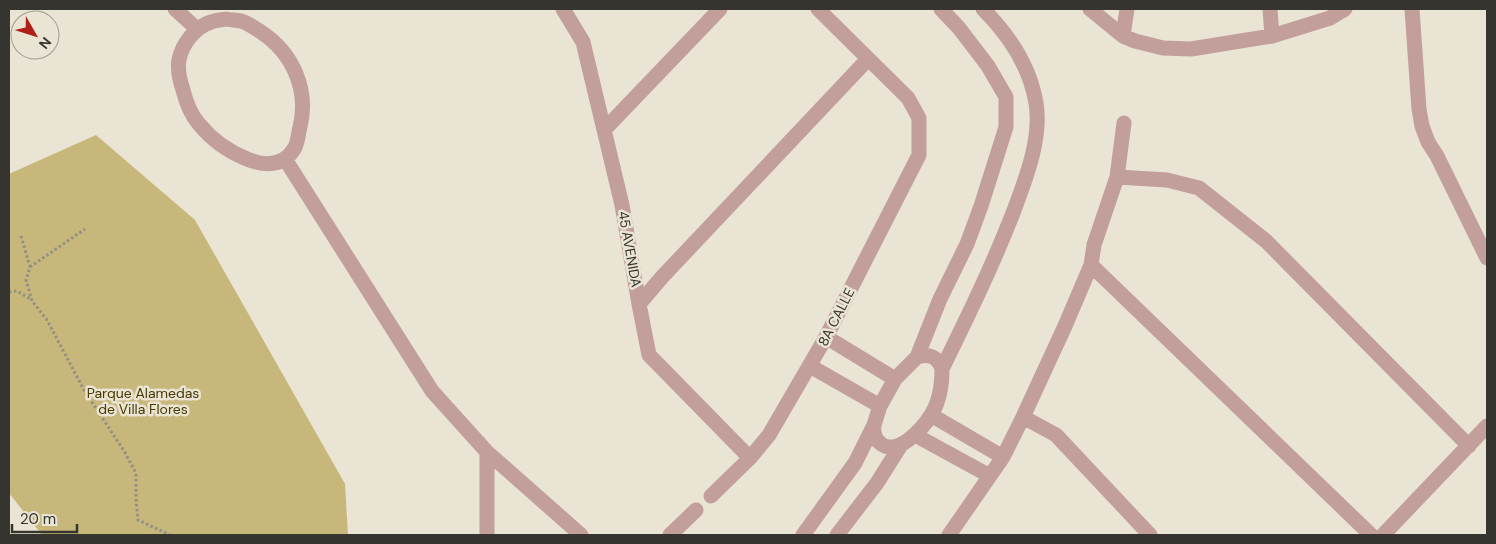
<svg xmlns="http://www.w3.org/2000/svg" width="1496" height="544" font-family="'DM Sans',sans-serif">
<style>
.green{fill:#c8b77b}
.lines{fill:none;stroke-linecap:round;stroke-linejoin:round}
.path{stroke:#928f83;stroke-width:3;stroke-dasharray:2.5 2.5;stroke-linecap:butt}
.minor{stroke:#c29f9a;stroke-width:15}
.labels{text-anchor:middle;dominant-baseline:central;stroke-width:5;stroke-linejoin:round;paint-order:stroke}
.street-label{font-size:14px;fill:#36342e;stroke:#e9e4d3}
.park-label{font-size:14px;fill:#473900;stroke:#e9e4d3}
</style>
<rect width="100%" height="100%" fill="#e9e4d3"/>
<path class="green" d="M96 135 195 220 345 484 348 535H42L9 493V174Z"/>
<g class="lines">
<path class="path" d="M21 236 30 267 26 280 32 301 47 320 84 390 124 451 136 473V499L138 520 170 535
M30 267 85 229
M9 292 17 291 32 300"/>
<path class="minor" d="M175 9 197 29
M563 9 583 42 622 205 639 304 649 355 750 458
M1090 9 1123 36 1135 41 1163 48 1191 49 1272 36 1330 18 1345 9
M1270 9 1272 36
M1412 9 1419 109 1422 126 1428 142 1437 156 1487 258
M226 19C231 20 237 20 241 21 248 23 255 28 261 32 293 53 309 90 300 127 298 134 298 143 294 149 283 167 264 166 247 159 227 151 212 140 199 124 191 115 186 102 183 90 180 81 177 70 179 60 182 44 195 27 211 22 216 20 221 20 226 19Z
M1123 36 1127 9
M604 130 720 9
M285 159 432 391 487 452 581 535
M1117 177 1167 180 1199 188 1266 241 1469 446
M1091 265 1371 535
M639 304 663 276 868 59
M826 337 895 379
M917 357C929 353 938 357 942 369
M810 366 880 406
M931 415 1003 457
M1023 417 1056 435 1150 535
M874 425C873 432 874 438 880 443 897 458 923 428 931 415 940 401 942 385 942 369 967 318 992 267 1013 213 1025 181 1042 139 1036 103 1030 67 1009 35 983 9
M915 435 990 476
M487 452V535
M711 496 750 458 769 435 826 337 919 155V118L908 98 818 9
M670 535 696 510
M803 535 855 463 874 425 880 406 895 379 917 357 940 299 967 244 981 206 1006 127V97L988 66 959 28 941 9
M837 535 877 483 901 445
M949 535 1003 457 1023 417 1065 326 1091 265 1094 245 1117 177 1124 123
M1383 535 1487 426"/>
</g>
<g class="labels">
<g class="street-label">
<text transform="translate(630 249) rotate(80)">45 AVENIDA</text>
<text transform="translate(836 317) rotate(-63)">8A CALLE</text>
</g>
<g class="park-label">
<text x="143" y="393">Parque Alamedas<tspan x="143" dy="16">de Villa Flores</tspan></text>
</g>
</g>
<rect width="1496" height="544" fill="none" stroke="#36342e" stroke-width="20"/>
<g transform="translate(35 35) rotate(129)"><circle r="24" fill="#e9e4d3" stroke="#a19e91"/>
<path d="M0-4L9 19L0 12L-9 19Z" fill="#af1f18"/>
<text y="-8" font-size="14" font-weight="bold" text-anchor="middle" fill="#36342e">N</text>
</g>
<path d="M12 524v8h65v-8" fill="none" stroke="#36342e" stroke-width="2.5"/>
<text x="20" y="524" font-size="15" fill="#36342e" stroke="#e9e4d3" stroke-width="4" paint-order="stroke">20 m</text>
</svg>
